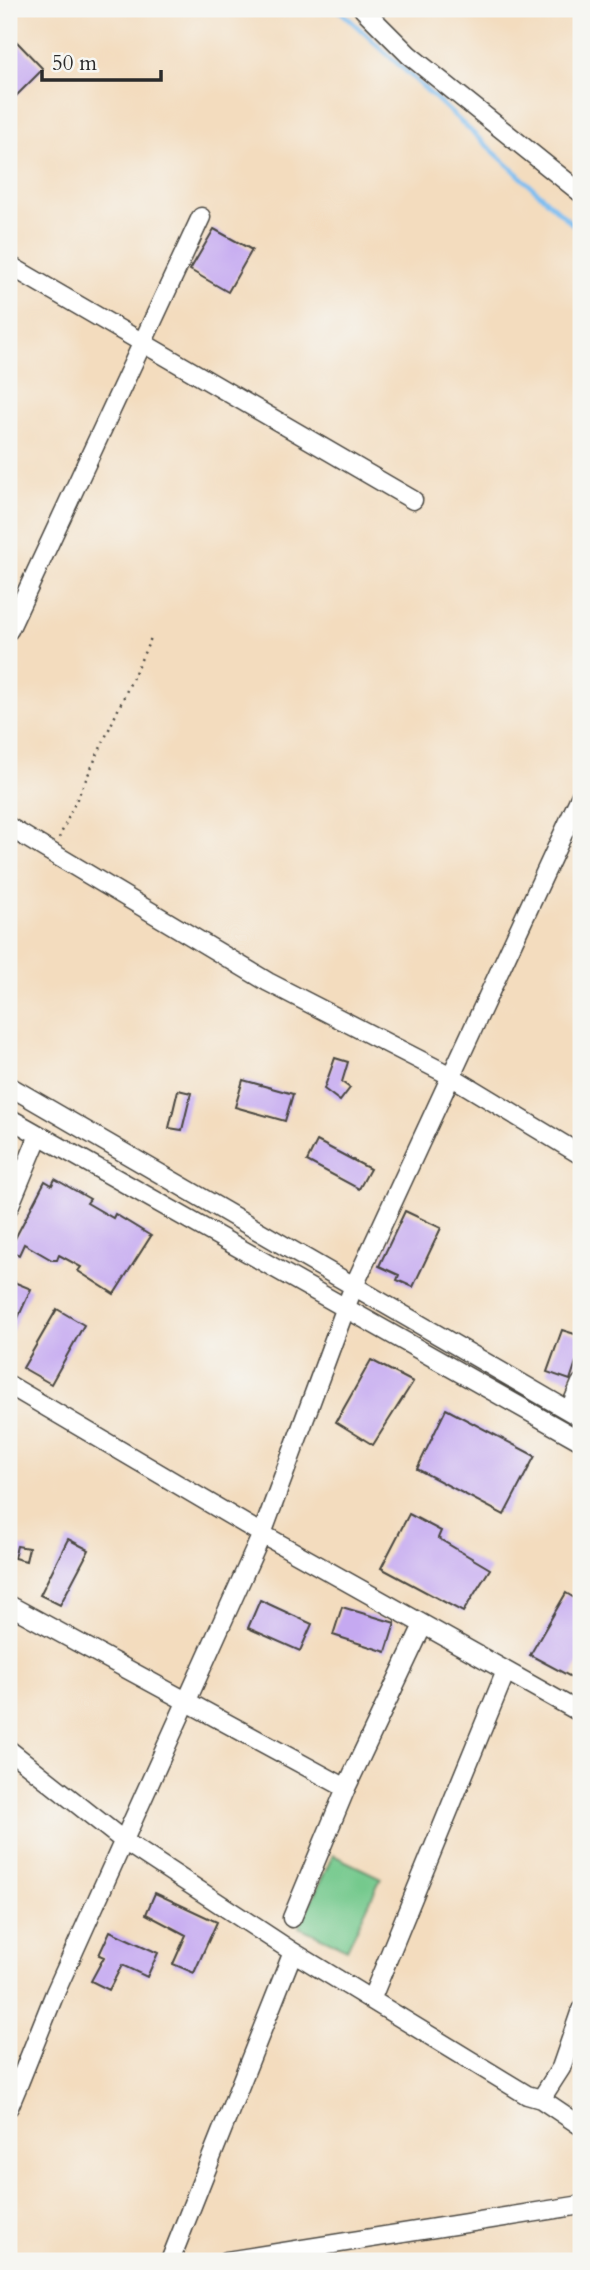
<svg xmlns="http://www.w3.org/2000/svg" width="590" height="2270" font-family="Cardo,serif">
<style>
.green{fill:#74c98d;stroke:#507a5c;stroke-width:2}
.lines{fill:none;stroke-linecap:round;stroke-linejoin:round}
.stream{stroke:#7bbdf1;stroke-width:4.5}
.building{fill:#c5a9f1}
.minor-casing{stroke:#494641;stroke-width:21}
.path{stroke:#494641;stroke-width:2.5;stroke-dasharray:2 5;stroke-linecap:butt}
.minor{stroke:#fff;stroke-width:18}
</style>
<rect width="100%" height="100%" fill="#f6f6f2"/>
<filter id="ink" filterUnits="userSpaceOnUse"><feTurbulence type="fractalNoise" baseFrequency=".0143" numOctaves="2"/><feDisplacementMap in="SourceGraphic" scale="14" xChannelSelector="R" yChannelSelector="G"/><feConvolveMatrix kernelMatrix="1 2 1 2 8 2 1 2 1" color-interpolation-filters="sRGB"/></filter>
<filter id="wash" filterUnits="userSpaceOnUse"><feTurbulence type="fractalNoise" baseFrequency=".00686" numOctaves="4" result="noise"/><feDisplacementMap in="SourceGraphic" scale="28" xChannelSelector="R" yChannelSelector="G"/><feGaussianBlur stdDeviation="1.57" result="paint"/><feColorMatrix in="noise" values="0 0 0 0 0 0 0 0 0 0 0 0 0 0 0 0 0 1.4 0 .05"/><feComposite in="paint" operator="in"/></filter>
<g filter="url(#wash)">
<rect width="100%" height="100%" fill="#f3dcbe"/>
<path class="green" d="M333 1855 381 1878 347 1949 299 1927Z"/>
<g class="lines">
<path class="stream" d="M338 9 581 232"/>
</g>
<g id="blocks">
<path class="building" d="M17 42 43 69 9 103V49Z
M214 229 252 250 228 292 190 270Z
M335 1058 348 1062 342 1082 350 1088 340 1101 324 1089Z
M243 1080 293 1094 285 1121 235 1107Z
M178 1090 191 1093 182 1130 169 1128Z
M317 1141 370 1169 359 1189 307 1161Z
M55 1179 90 1199 87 1203 113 1218 115 1214 151 1236 114 1294 78 1271 81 1267 59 1255 57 1260H52L24 1244 19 1255 9 1250 45 1181 52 1185Z
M405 1211 441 1228 413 1287 397 1280 399 1275 379 1266Z
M9 1280 31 1289 9 1338Z
M57 1309 84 1325 51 1384 23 1368Z
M562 1330 581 1336V1364L576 1362 570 1380 547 1372Z
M371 1360 413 1382 373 1445 336 1422Z
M446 1409 535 1456 504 1515 417 1469Z
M409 1514 441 1531 438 1538 490 1569 463 1612 381 1568Z
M68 1539 89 1550 60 1605 40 1595Z
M17 1546 29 1548 26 1561 14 1558Z
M566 1593 581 1602V1659L571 1677 530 1655Z
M260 1600 312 1624 300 1651 248 1628Z
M342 1607 395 1623 386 1652 333 1635Z
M155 1893 217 1922 194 1973 173 1964 186 1935 146 1914Z
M110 1931 158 1953 147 1977 122 1965 109 1990 91 1981 104 1957 99 1955Z"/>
</g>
</g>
<g filter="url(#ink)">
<use href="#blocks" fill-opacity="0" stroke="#494641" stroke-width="2"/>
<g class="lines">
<g class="minor-casing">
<path id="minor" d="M363 9 409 55 581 193
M9 265 413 500
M9 630 201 217
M9 827 268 982 449 1075 581 1155
M9 1086 581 1418
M9 1118 581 1441
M9 1207 39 1135
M9 1385 262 1534 581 1713
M569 1411 581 1383
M9 1605 346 1788 292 1918
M9 1750 124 1841 293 1952 527 2095 541 2099 561 2068 581 2010
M346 1788 423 1625
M371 2000 506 1671
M9 2076 19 2083 55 1993 262 1534 353 1288 581 795
M541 2099 581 2126
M9 2107 19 2083
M170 2261 293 1952
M226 2261 581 2205"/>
</g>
<path class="path" d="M59 838 151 638"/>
<use href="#minor" class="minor"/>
</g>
</g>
<rect width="590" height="2270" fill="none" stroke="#f6f6f2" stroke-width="35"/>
<path d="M42 70v10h119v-10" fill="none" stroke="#2b2b2b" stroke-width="3.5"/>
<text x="52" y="70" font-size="21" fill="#2b2b2b" stroke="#f6f6f2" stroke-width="5" paint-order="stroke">50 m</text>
</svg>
